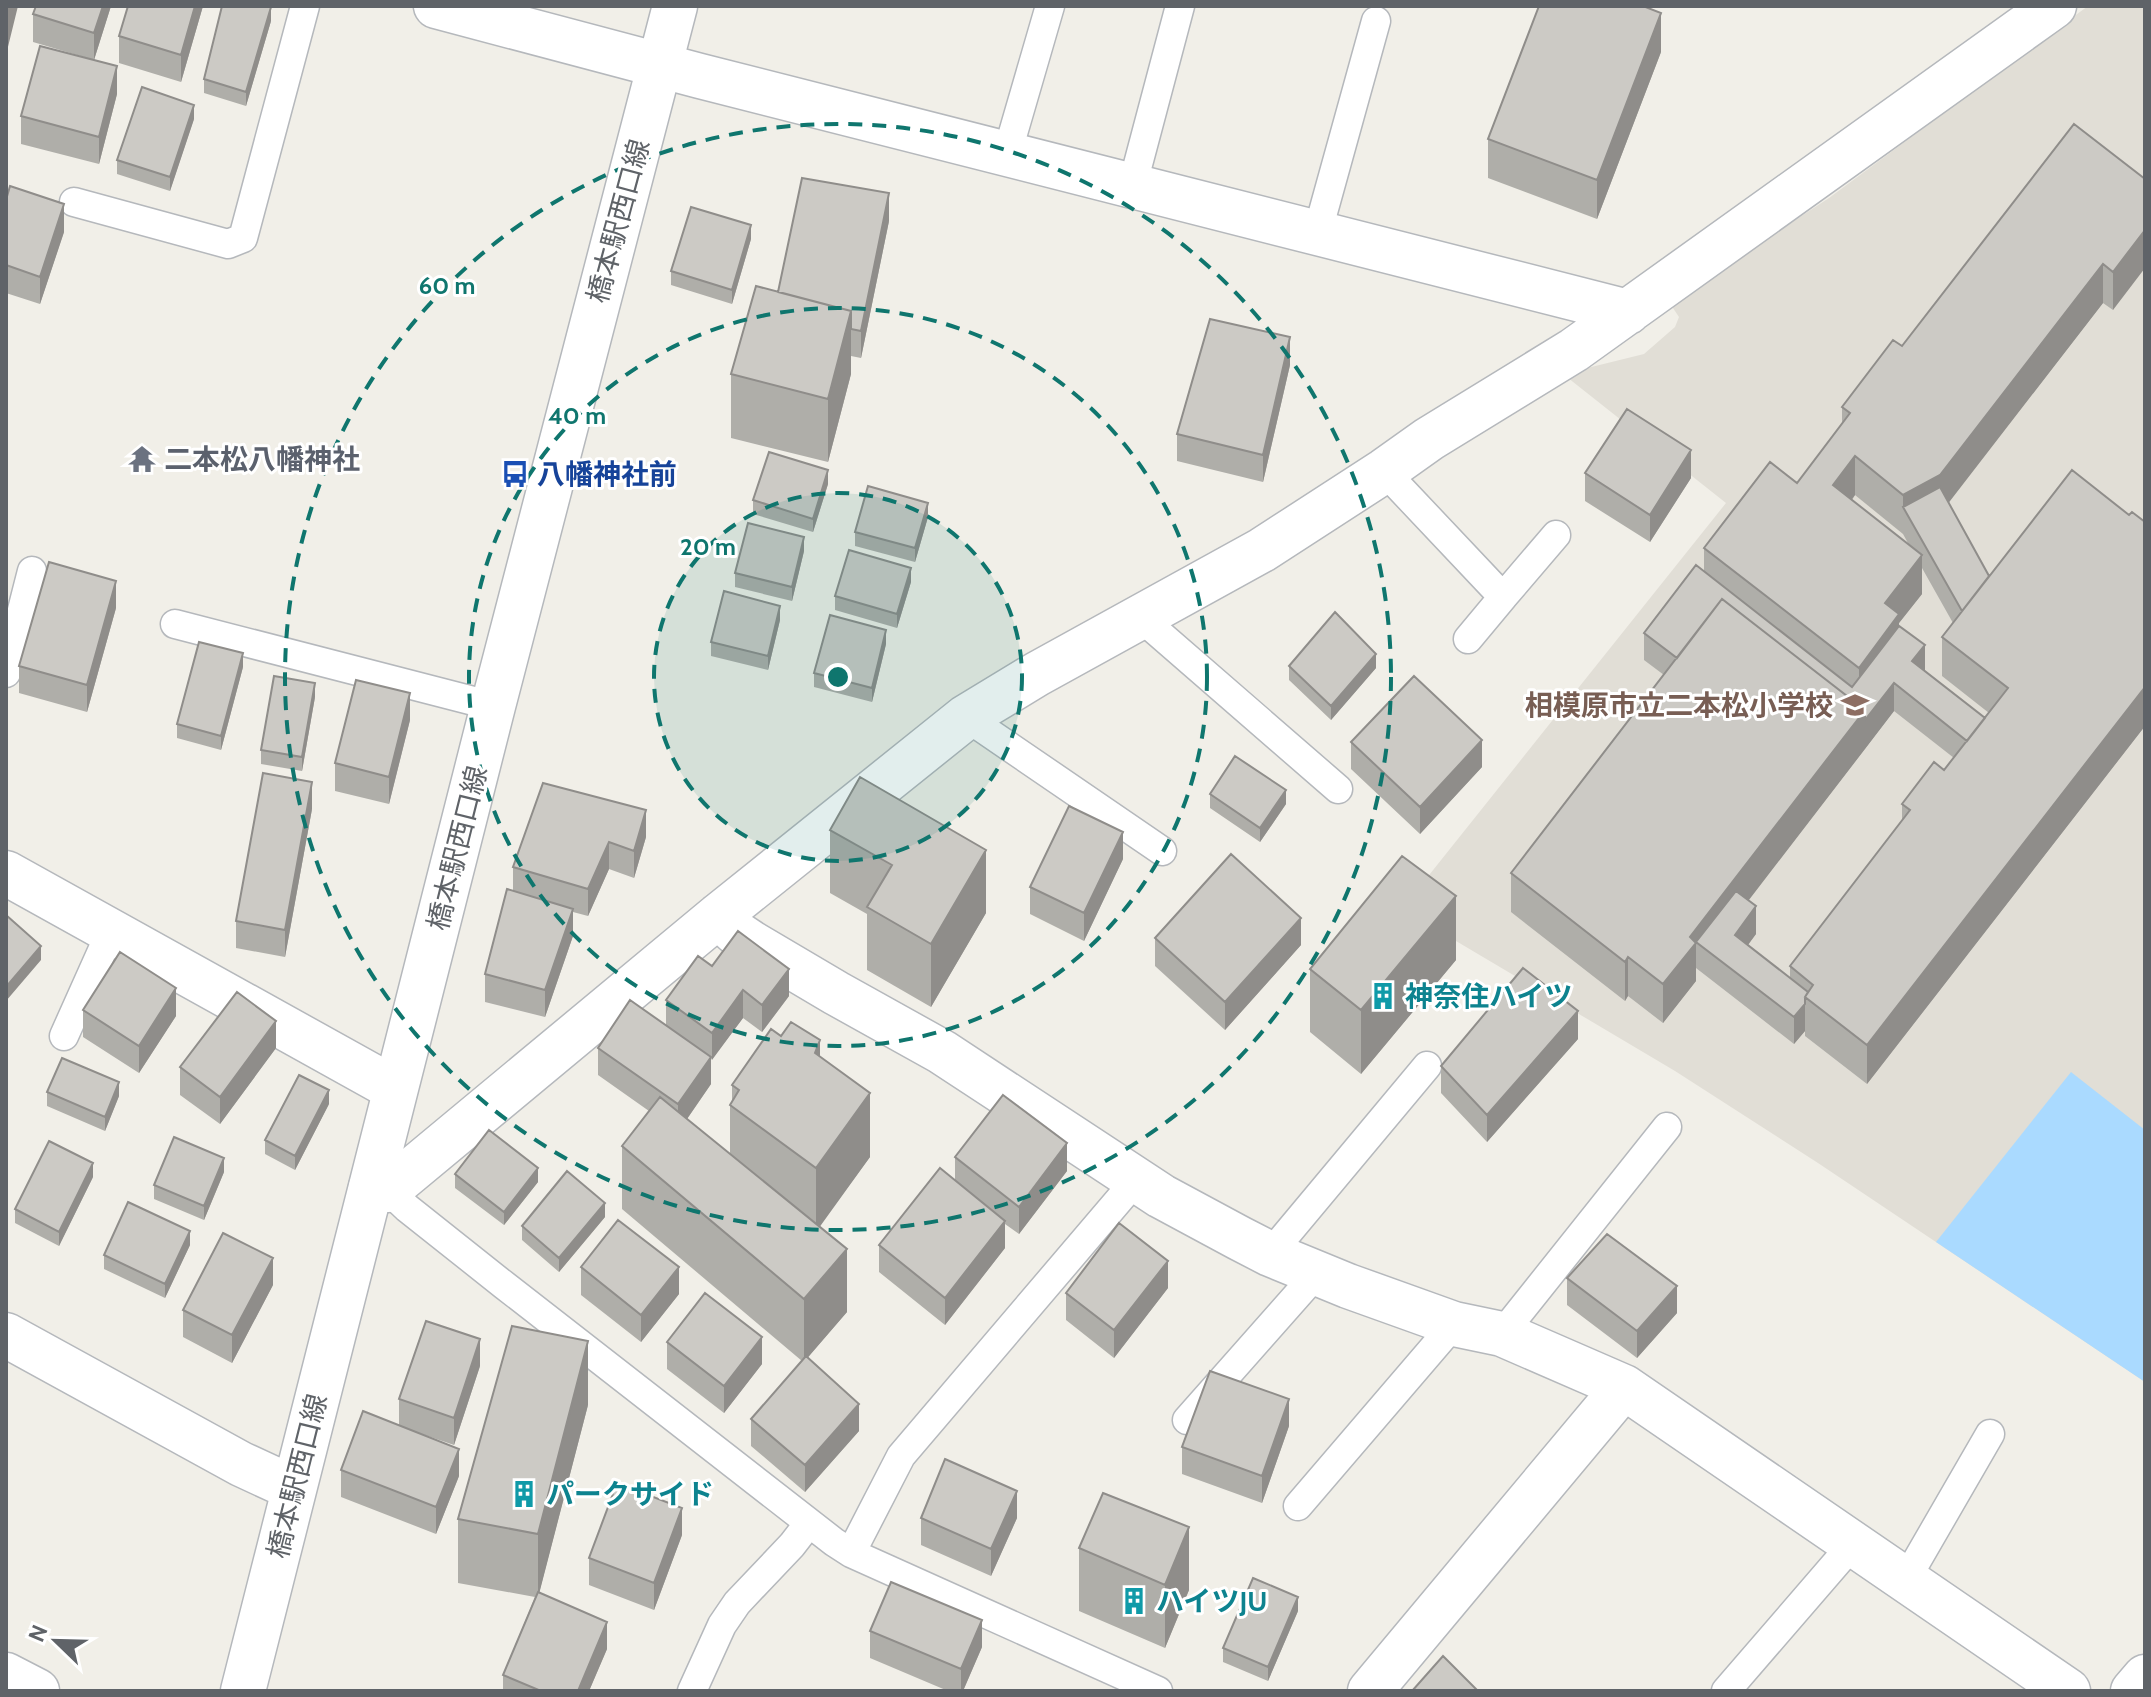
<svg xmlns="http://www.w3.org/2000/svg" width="2151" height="1697" font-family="Cabin,'Noto Sans JP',sans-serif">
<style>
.education{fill:#e1ded6}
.water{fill:#aadaff}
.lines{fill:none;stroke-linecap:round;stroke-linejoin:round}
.service-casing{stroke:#b5b8bc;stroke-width:31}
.minor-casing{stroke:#b5b8bc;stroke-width:47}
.tertiary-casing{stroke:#b5b8bc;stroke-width:47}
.service{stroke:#fff;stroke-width:28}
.minor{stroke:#fff;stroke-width:44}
.tertiary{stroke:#fff;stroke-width:44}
.wall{fill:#afaea9;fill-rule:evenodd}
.shaded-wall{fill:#8f8d8a}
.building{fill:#cccac5;stroke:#8f8d8a;stroke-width:2}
.ring{fill:none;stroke:#0f766e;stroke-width:4;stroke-dasharray:14 10}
.labels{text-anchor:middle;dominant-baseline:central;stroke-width:6;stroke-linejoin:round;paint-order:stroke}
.street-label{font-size:28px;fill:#5f6368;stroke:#fff}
.worship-label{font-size:28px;font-weight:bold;fill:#5b616d;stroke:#fff;text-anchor:start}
.transit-label{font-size:28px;font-weight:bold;fill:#164399;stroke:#fff;text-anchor:start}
.education-label{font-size:28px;font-weight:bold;fill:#785e54;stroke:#fff;text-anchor:end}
.culture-label{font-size:28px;font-weight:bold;fill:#0d838f;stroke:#fff;text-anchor:start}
.centre{fill:#0f766e;stroke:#fff;stroke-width:4}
.ring-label{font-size:24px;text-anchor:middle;font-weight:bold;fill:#0f766e;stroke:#fff;stroke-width:6;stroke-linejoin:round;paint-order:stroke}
</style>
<rect width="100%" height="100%" fill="#f1efe8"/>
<path class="education" d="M2088 6H2145V1382L1818 1163 1675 1071 1402 909 1726 503 1563 374 1644 354 1675 327 1679 317 1669 302 1829 198Z"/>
<path class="water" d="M2071 1072 2145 1130V1382L1936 1242Z"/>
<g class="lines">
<g class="service-casing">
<path id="service" d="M1007 154 1050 6
M1132 187 1180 6
M74 202 228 244 243 238 305 6
M1317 234 1376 21
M1384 471 1503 597 1556 535
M1140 617 1338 789
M175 624 493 706
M1468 639 1503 597
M6 673 32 571
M966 717 1162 851
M64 1036 111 931
M388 1190 407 1208 504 1285 834 1542 851 1553 1158 1691
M1270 1254 1427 1066
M1502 1334 1667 1127
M1187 1420 1317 1273
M1298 1506 1454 1324
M851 1553 901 1456 1136 1180
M1905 1581 1990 1434
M692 1691 722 1625 737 1603 792 1545 809 1523
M1726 1691 1852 1545"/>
</g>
<g class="minor-casing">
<path id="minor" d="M436 6 700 76 1628 312
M6 873 395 1089
M718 916 735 932 753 944 836 993 942 1052 1161 1196 1239 1238 1270 1254 1348 1286 1454 1324 1502 1334 1624 1387 2068 1691
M371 1188 388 1190 718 916 966 717 1037 674 1262 550 1384 471 1429 439 1574 350 2054 6
M6 1675 37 1691
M1370 1691 1624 1387
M2133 1691 2145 1677"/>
</g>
<g class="tertiary-casing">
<path id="tertiary" d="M6 1335 241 1464 293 1488
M243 1691 493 706 675 6"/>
</g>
<use href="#service" class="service"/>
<use href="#minor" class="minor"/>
<use href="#tertiary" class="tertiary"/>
</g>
<path class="wall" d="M36 6H111L94 60 33 42V14Z
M128 6H203L181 82 119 63V36Z
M271 21 246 106 204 93V79Z
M1661 52 1597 219 1488 178V139Z
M117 94 99 164 21 144V116Z
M194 119 170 191 117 174V160Z
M2145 179 2113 310 2103 303 1948 502 1989 576 2129 515 2145 522V726L1867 1084 1805 1036V1031L1794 1044 1696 968V981L1663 1023 1628 996 1625 1001 1511 912V873L1664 675 1644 660V633L1704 571V548L1797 483 1842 424V407L1902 346ZM1855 495 1903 534 1909 545 1852 500ZM1922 568 1953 623 1942 637V676L1989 713 1985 718 1925 671 1899 626V623L1922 594ZM1894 711 1954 758 1944 770 1902 804V821L1790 966V979L1747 945 1756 934 1748 900Z
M6 200 64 232 40 304 6 293Z
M889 221 861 358 851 356V374L828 462 731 438V374Z
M751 239 732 304 671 285V271Z
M1290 365 1263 482 1177 461V434Z
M1585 473 1691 478 1650 542 1585 501Z
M828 484 813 532 753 514V500Z
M928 517 915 562 855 546V532Z
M804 551 792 601 735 587V573Z
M911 582 897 628 835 610V596Z
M116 608 87 712 19 693V666Z
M780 620 768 670 711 656V642Z
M886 644 872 702 814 687V673Z
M1289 666 1376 668 1331 720 1289 680Z
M243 667 221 750 177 738V724Z
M315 697 302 771 261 764V750Z
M410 720 389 804 335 791V763Z
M1351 742 1482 767 1420 834 1351 769Z
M543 783 646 837 634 878 609 869 588 916 573 912V936L545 1017 485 1002V974L513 891V867Z
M1210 794 1286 804 1260 842 1210 808Z
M312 809 285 957 236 948V921Z
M830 830 986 913 931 1007 867 970V914L830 893Z
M1123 859 1084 941 1030 914V887Z
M1155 938 1301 945 1225 1030 1155 966Z
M1456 960 1361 1074 1310 1032V969Z
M712 966 789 996 762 1032 743 1018 711 1060V1084L687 1119 730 1154V1105L732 1102V1085L781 1036 820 1057 870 1157 819 1226 847 1312 807 1358 859 1431 805 1492 751 1446V1419L802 1361 622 1209V1146L649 1111 598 1075V1048L666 1025V1000Z
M83 1010 176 1016 139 1073 83 1037Z
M1578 1039 1487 1142 1441 1093V1066Z
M276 1048 220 1124 180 1095V1067Z
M47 1092 119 1096 105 1131 47 1106Z
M329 1104 295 1170 265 1154V1140Z
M955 1157 1067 1171 1019 1234 1005 1224V1248L945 1325 879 1272V1245L955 1180Z
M224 1172 204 1220 154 1199V1185Z
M455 1174 538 1182 504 1225 455 1188Z
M93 1177 59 1246 15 1223V1209Z
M605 1217 559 1272 522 1240V1226Z
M190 1245 165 1298 104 1269V1255Z
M581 1267 679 1294 641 1342 581 1295Z
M1567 1278 1677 1313 1637 1358 1567 1305Z
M273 1285 232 1363 183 1337V1310Z
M1168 1288 1114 1358 1066 1320V1293Z
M667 1342 762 1364 724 1413 667 1369Z
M480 1366 454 1445 416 1432 459 1476 436 1534 341 1497V1470L399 1425V1399Z
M588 1405 539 1593 607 1649 589 1691H503V1675L535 1597 458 1583V1519Z
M1289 1426 1262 1503 1182 1474V1447Z
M921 1518H1017L991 1576 921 1545Z
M682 1535 654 1610 589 1585V1558Z
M1079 1548 1189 1590 1165 1648 1079 1611Z
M1298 1611 1268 1681 1223 1662V1648Z
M870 1631 982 1647 963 1691H948L870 1658Z"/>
<path class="shaded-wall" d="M6 6H18L6 55Z
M103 6H111L94 60V33Z
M195 6H203L181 82V55Z
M271 7V21L246 106V92Z
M1661 13V52L1597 219V180Z
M117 66V94L99 164V137Z
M194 105V119L170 191V177Z
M889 193V221L861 358V331Z
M64 204V232L40 304V277Z
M751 225V239L732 304V290Z
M2145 230V268L2113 310V272Z
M2103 264V303L1940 514 1903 507V495Z
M851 311V374L828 462V399Z
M1290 337V365L1263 482V455Z
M1691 450V478L1650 542V515Z
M1855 456V495L1833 524V485Z
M828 470V484L813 532V519Z
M928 503V517L915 562V548Z
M804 537V551L792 601V587Z
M1922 555V594L1899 623V653L1859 707V668L1885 603Z
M911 568V582L897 628V614Z
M116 581V608L87 712V685Z
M780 606V620L768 670V656Z
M886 630V644L872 702V688Z
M1925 645V672L1912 661Z
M243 653V667L221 750V736Z
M1376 654V668L1331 720V706Z
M315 683V697L302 771V757Z
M1894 683V711L1865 749 1709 952 1696 942V981L1663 1023V984L1690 937 1865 710Z
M2145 687V726L1867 1084V1045Z
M410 693V720L389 804V777Z
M1482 740V767L1420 834V807Z
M312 782V809L285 957V930Z
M1286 790V804L1260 842V828Z
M646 810V837L634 878V851Z
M1123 832V859L1084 941V913Z
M609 842V869L588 916V889Z
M986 850V913L931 1007V944Z
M1456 896V960L1361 1074V1010Z
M1756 906V934L1735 963V935Z
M573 909V936L545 1017V990Z
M1301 918V945L1225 1030V1002Z
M41 946V960L6 1001V987Z
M1628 957V996L1625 1001V962Z
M789 969V996L762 1032V1005Z
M176 988V1016L139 1073V1046Z
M743 990V1018L712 1060V1033Z
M1805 1004V1031L1794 1044V1017Z
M1578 1011V1039L1487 1142V1115Z
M276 1021V1048L220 1124V1097Z
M820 1040V1104L815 1053Z
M711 1057V1084L678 1132V1104Z
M119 1082V1096L105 1131V1117Z
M329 1090V1104L295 1170V1156Z
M870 1093V1157L816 1232V1168Z
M1067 1143V1171L1019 1234V1207Z
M224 1158V1172L204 1220V1206Z
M93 1163V1177L59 1246V1232Z
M538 1168V1182L504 1225V1212Z
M605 1203V1217L559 1272V1258Z
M1005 1221V1248L945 1325V1298Z
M190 1231V1245L165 1298V1284Z
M847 1249V1312L804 1362V1299Z
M273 1258V1285L232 1363V1335Z
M1168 1261V1288L1114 1358V1330Z
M679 1267V1294L641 1342V1315Z
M1677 1286V1313L1637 1358V1331Z
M762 1337V1364L724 1413V1386Z
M480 1339V1366L454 1445V1418Z
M588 1341V1405L538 1598V1534Z
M1289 1399V1426L1262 1503V1476Z
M859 1404V1431L805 1492V1465Z
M459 1449V1476L436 1534V1507Z
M1017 1491V1518L991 1576V1549Z
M682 1508V1535L654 1610V1583Z
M1189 1527V1590L1165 1648V1585Z
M1298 1597V1611L1268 1681V1667Z
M982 1620V1647L963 1691H961V1669Z
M607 1622V1649L589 1691H578Z"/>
<path class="building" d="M36 6H103L94 33 33 14Z
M128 6H195L181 55 119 36Z
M222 6 271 7 246 92 204 79Z
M1539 6H1643L1661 13 1597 180 1488 139Z
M40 46 117 66 99 137 21 116Z
M142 87 194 105 170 177 117 160Z
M2074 124 2145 179V230L2113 272 2103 264 1940 475 1903 495 1855 456 1833 485 1922 555 1885 603 1899 614 1859 668 1704 548 1770 462 1797 483 1850 413 1842 407 1893 340 1902 346Z
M802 178 889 193 861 331 851 329V311L778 292Z
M10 186 64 204 40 277 6 265V200Z
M691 207 751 225 732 290 671 271Z
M756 286 851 311 828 399 731 374Z
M1210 319 1290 337 1263 455 1177 434Z
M1627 409 1691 450 1650 515 1585 473Z
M769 452 828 470 813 519 753 500Z
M2072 470 2129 515 2132 512 2145 522V687L1867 1045 1805 997 1813 985 1790 966 1910 810 1902 804 1934 762 1944 770 2008 688 1942 637Z
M868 486 928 503 915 548 855 532Z
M1940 487 1989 576 1962 611 1903 507Z
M748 523 804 537 792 587 735 573Z
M849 550 911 568 897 614 835 596Z
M49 562 116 581 87 685 19 666Z
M1696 565 1852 687 1899 626 1925 645 1912 661 1985 718 1967 741 1894 683 1865 720V710L1722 599 1677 658 1644 633Z
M724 591 780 606 768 656 711 642Z
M1722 599 1865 710 1690 937 1696 943 1663 984 1628 957 1625 962 1511 873Z
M1335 612 1376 654 1331 706 1289 666Z
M830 615 886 630 872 688 814 673Z
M199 642 243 653 221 736 177 724Z
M274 676 315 683 302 757 261 750Z
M1414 676 1482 740 1420 807 1351 742Z
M356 680 410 693 389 777 335 763Z
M1235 756 1286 790 1260 828 1210 794Z
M263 773 312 782 285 930 236 921Z
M860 777 986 850 931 944 867 907 892 865 830 830Z
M543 783 646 810 634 851 609 842 588 889 513 867Z
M1069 806 1123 832 1084 913 1030 887Z
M1231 854 1301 918 1225 1002 1155 938Z
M1402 856 1456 896 1361 1010 1310 969Z
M507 889 573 909 545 990 485 974Z
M1736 891 1756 906 1735 935 1808 992 1805 997V1004L1794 1017 1696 942Z
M6 915 41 946 6 987Z
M738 931 789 969 762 1005 743 990 712 1033 666 1000 698 956 712 966Z
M120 952 176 988 139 1046 83 1010Z
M1523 968 1578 1011 1487 1115 1441 1066Z
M237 992 276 1021 220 1097 180 1067Z
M630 1000 711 1057 678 1104 598 1048Z
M791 1022 820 1040 815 1053 870 1093 816 1168 730 1105 739 1090 732 1085 771 1029 781 1036Z
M62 1058 119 1082 105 1117 47 1092Z
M299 1075 329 1090 295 1156 265 1140Z
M1003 1095 1067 1143 1019 1207 955 1157Z
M660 1097 847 1249 804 1299 622 1146Z
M489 1130 538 1168 504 1212 455 1174Z
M174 1137 224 1158 204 1206 154 1185Z
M49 1141 93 1163 59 1232 15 1209Z
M940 1168 1005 1221 945 1298 879 1245Z
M567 1171 605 1203 559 1258 522 1226Z
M128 1202 190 1231 165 1284 104 1255Z
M618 1220 679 1267 641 1315 581 1267Z
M1119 1223 1168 1261 1114 1330 1066 1293Z
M223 1233 273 1258 232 1335 183 1310Z
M1607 1234 1677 1286 1637 1331 1567 1278Z
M705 1293 762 1337 724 1386 667 1342Z
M426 1321 480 1339 454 1418 399 1399Z
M512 1326 588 1341 538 1534 458 1519Z
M806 1356 859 1404 805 1465 751 1419Z
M1210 1371 1289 1399 1262 1476 1182 1447Z
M363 1411 459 1449 436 1507 341 1470Z
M945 1459 1017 1491 991 1549 921 1518Z
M617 1483 682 1508 654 1583 589 1558Z
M1103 1493 1189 1527 1165 1585 1079 1548Z
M1253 1578 1298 1597 1268 1667 1223 1648Z
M891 1582 982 1620 961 1669 870 1631Z
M538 1592 607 1622 578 1691H541L503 1675Z
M1443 1656 1478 1691H1412Z"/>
<circle cx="838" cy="677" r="184" fill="#0f766e" fill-opacity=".12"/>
<g class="ring">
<circle cx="838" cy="677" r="184"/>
<circle cx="838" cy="677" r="369"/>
<circle cx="838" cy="677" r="553"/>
</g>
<defs>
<g id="temple-bare" transform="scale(2.16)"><path d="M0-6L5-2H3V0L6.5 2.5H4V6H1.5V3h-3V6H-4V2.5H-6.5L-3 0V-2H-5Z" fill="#6b7280" stroke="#fff" stroke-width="2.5" paint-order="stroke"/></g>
<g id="bus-bare" transform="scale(2.16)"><path d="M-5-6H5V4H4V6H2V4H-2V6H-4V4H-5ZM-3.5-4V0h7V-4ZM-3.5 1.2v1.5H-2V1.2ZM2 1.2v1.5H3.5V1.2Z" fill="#1a4fb4" stroke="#fff" stroke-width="2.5" paint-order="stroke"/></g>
<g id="school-bare" transform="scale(2.16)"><path d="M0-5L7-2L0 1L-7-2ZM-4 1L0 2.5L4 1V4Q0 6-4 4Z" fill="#8d6e63" stroke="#fff" stroke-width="2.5" paint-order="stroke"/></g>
<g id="building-bare" transform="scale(2.16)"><path d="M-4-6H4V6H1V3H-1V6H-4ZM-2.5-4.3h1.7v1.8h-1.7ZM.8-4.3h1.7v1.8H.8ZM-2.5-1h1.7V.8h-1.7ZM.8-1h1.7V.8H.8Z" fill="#0f9aa8" stroke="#fff" stroke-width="2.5" paint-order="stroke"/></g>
</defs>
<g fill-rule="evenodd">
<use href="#temple-bare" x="142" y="459"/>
<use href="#bus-bare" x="515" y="474"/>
<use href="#school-bare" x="1855" y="705"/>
<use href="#building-bare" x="1383" y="996"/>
<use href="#building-bare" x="524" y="1494"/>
<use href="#building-bare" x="1134" y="1601"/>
</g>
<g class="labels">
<g class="street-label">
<text transform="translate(618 221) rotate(-75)">橋本駅西口線</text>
<text transform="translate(457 848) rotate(-76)">橋本駅西口線</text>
<text transform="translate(297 1476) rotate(-76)">橋本駅西口線</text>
</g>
<g class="worship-label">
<text x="164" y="459">二本松八幡神社</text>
</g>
<g class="transit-label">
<text x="537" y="474">八幡神社前</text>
</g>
<g class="education-label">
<text x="1833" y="705">相模原市立二本松小学校</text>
</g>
<g class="culture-label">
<text x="1405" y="996">神奈住ハイツ</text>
<text x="546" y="1494">パークサイド</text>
<text x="1156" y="1601">ハイツJU</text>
</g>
</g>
<circle cx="838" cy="677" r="12" class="centre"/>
<g class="ring-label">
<text x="447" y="294">60 m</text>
<text x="577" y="424">40 m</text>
<text x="708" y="555">20 m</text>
</g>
<rect width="2151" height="1697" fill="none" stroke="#5f6368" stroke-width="16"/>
<g transform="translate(56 1641) rotate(293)" stroke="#ffffff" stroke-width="6" paint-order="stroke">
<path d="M0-6L14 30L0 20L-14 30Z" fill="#5f6368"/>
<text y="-12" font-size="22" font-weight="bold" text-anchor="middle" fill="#5f6368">N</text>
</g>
</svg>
